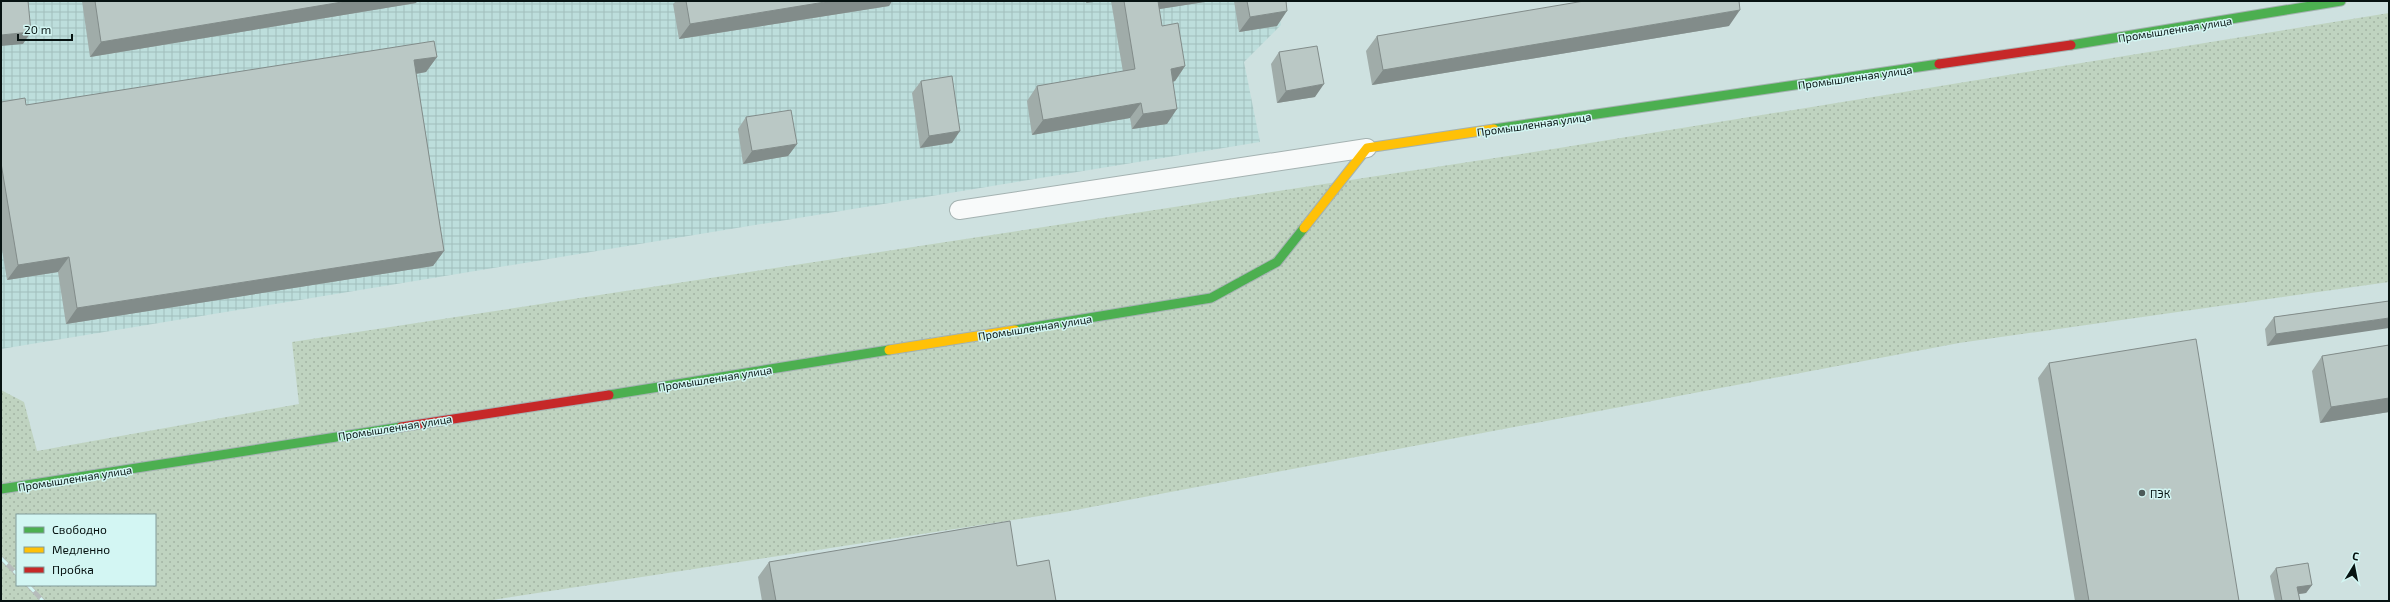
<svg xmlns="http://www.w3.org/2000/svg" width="2390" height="602" font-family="'Exo 2',sans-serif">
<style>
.industrial{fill:url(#industrial-grid)}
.grass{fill:url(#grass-dots);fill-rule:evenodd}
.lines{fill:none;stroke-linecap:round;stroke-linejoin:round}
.street-casing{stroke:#a4b2b1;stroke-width:20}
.fast-casing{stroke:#a4b2b1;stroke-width:11}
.slow-casing{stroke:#a4b2b1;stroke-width:11}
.jam-casing{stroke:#a4b2b1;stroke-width:11}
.street{stroke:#f8fafa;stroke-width:18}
.fast{stroke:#4caf50;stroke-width:9}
.slow{stroke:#ffc107;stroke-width:9}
.jam{stroke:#c62828;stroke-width:9}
.rail-casing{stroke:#b6bcbb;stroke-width:4.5}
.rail{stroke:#d3f6f3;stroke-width:3;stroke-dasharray:9;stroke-linecap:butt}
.wall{fill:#a0aca9}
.shaded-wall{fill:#828c8a}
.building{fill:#bac8c5;stroke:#828c8a}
.poi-dot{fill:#4d5b5a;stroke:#d3f6f3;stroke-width:1.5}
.labels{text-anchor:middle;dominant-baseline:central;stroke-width:3;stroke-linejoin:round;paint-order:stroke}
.street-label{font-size:11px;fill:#071312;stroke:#d3f6f3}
.poi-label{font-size:11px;fill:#071312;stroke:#d3f6f3;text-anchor:start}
</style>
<defs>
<pattern id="industrial-grid" width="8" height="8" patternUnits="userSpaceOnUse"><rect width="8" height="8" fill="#bddedc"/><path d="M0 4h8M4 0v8" fill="none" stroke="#a1bebc"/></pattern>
<pattern id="grass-dots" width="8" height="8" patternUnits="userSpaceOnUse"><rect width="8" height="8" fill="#bfd3c0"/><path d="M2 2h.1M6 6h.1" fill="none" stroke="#a3b4a4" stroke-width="1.8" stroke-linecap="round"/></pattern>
</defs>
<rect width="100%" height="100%" fill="#cee1e0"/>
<path class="industrial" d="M1 1H1277L1281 25 1244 62 1260 142 1 349Z"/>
<path class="grass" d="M2389 13V282L1959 343 1065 512 486 601H1V390L24 402 37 451 299 404 292 342 1553 149ZM17 515H155V585H17Z"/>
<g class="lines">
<g class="street-casing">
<path id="street" d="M959 210 1367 148"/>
</g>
<g class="fast-casing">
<path id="fast" d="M2071 45 2341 1
M1494 129 1939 64
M1015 330 1211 298 1277 262 1304 228
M609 395 889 350
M1 489 401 427"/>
</g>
<g class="slow-casing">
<path id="slow" d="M1304 228 1367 148 1494 129
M889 350 1015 330"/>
</g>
<g class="jam-casing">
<path id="jam" d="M1939 64 2071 45
M401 427 609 395"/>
</g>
<use href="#street" class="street"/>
<use href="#fast" class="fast"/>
<use href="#slow" class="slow"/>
<use href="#jam" class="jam"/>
<g class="rail-casing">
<path id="rail" d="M1 558 17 574
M28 585 43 601"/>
</g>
<use href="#rail" class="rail"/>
</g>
<path class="wall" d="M82 1H417L416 3 90 57Z
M676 1H892L889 6 679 39 673 4Z
M1111 1H1211L1159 9 1162 26 1185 66 1175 81 1173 82 1167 124 1132 129 1130 118 1032 135 1027 101 1037 86 1123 72Z
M1234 1H1286L1277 26 1239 32Z
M1729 26 1372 85 1366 51 1377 36Z
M1279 52 1315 97 1277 103 1271 64Z
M437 57 426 72 416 74 444 251 433 266 66 324 58 272 7 280 1 244V102L26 105Z
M921 81 952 143 920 148 912 93Z
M746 117 797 144 788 156 743 164 738 129Z
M2389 301 2267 346 2265 329 2274 317Z
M2389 345V412L2320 423 2312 371 2322 356Z
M2049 363 2239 601H2075L2038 378Z
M769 562 1017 566 1056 601H762L758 577Z
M2276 568 2312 585 2306 593 2299 594 2300 601H2275L2270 576Z"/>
<path class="shaded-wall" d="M348 1H417L416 3 90 57 101 42Z
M831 1H892L889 6 679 39 690 24Z
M1087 1H1101L1086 3Z
M1154 1H1211L1147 11Z
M1740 10 1729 26 1372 85 1383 70Z
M1287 11 1277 26 1239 32 1250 17Z
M31 32 23 44 1 46V35Z
M437 57 426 72 403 76 414 60Z
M1185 66 1175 81 1160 84 1171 69Z
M1324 84 1315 97 1277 103 1286 91Z
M1141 103 1130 118 1032 135 1043 120Z
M1177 109 1167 124 1132 129 1143 114Z
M960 131 952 143 920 148 929 136Z
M797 144 788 156 743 164 752 151Z
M444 251 433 266 66 324 77 308Z
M69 257 58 272 7 280 18 265Z
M2389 318V328L2267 346 2276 334Z
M2389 398V412L2320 423 2331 407Z
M2312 585 2306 593 2291 595 2297 587Z"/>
<path class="building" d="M1 1H28L31 32 1 35Z
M95 1H348L101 42Z
M686 1H831L690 24Z
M1124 1H1158L1162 26 1178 23 1185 66 1171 69 1177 109 1143 114 1141 103 1043 120 1037 86 1135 69Z
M1247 1H1286L1287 11 1250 17Z
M1584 1H1739L1740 10 1383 70 1377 36Z
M434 41 437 57 414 60 444 251 77 308 69 257 18 265 1 163V102L25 98 26 105Z
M1317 46 1324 84 1286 91 1279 52Z
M952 76 960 131 929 136 921 81Z
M791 110 797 144 752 151 746 117Z
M2389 301V318L2276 334 2274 317Z
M2196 339 2239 601H2089L2049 363Z
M2389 345V398L2331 407 2322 356Z
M1010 521 1017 566 1049 560 1056 601H776L769 562Z
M2308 563 2312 585 2297 587 2300 601H2282L2276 568Z"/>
<circle class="poi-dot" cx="2142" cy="493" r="4"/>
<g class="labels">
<g class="street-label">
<text transform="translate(2175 29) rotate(-9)">Промышленная улица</text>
<text transform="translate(1855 77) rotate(-8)">Промышленная улица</text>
<text transform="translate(1534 124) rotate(-8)">Промышленная улица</text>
<text transform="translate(1035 327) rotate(-9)">Промышленная улица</text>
<text transform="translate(715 378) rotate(-9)">Промышленная улица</text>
<text transform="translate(395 427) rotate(-9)">Промышленная улица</text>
<text transform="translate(75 478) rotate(-9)">Промышленная улица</text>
</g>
<g class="poi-label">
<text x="2150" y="493">ПЭК</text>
</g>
</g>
<rect width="2390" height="602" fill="none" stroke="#071312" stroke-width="4"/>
<rect x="16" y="514" width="140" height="72" fill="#d3f6f3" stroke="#819b99"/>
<rect x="24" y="527" width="20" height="6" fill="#4caf50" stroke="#819b99"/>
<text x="52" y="534" font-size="12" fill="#071312">Свободно</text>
<rect x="24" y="547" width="20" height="6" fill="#ffc107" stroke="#819b99"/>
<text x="52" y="554" font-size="12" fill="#071312">Медленно</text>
<rect x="24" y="567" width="20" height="6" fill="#c62828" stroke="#819b99"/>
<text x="52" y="574" font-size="12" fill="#071312">Пробка</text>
<g transform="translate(2354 566) rotate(10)" stroke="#d3f6f3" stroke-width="3" paint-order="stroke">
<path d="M0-3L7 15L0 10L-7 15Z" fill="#071312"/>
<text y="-6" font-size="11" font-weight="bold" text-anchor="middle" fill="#071312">С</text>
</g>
<path d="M18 34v6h54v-6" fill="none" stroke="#071312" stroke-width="2"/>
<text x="24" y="34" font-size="12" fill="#071312" stroke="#d3f6f3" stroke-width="3" paint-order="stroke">20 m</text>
</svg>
